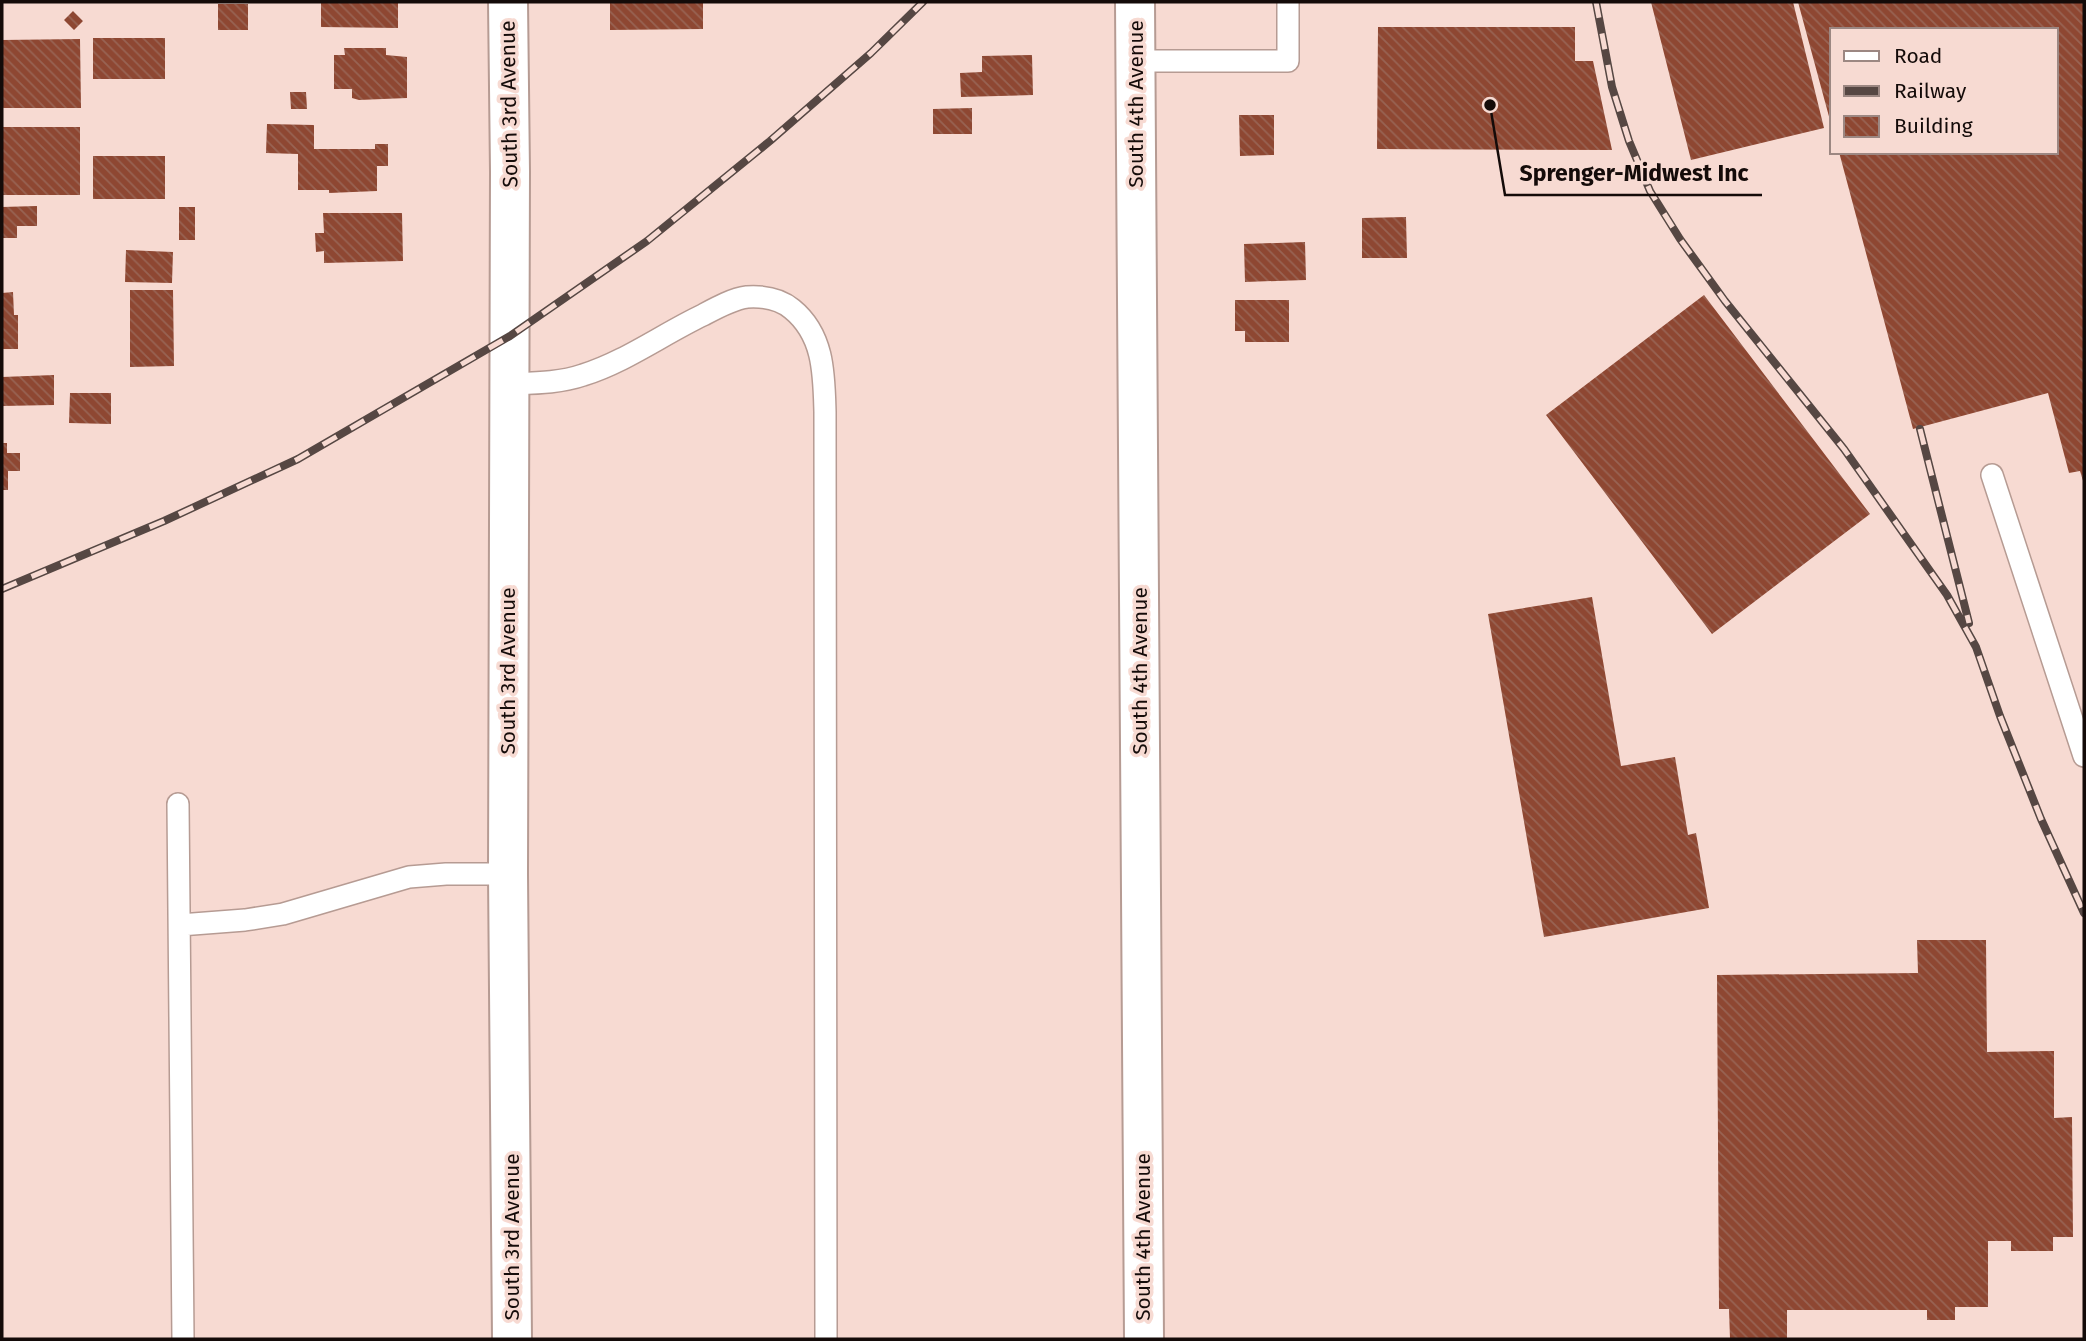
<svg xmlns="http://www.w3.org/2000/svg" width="2086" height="1341" font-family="'Fira Sans',sans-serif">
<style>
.building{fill:url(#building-back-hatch)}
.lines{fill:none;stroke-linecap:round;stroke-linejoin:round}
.service-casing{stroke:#b69b93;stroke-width:24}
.minor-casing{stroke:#b69b93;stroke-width:42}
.tertiary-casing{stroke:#b69b93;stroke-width:42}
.service{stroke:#fff;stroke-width:21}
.minor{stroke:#fff;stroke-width:38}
.tertiary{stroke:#fff;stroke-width:38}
.rail-casing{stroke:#564743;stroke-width:8}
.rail{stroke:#f7dad2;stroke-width:5;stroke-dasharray:16;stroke-linecap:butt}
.labels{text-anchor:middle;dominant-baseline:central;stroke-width:7;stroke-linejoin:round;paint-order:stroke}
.street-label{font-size:21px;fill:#140b09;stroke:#f7dad2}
.leader{fill:none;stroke:#140b09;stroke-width:2.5}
.callout-dot{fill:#140b09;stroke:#f7dad2;stroke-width:2.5}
.callout-label{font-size:23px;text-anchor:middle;font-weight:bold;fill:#140b09;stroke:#f7dad2;stroke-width:7;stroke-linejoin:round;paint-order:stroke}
</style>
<defs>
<pattern id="building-back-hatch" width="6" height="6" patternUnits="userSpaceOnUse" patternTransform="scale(1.75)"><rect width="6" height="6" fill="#8e4732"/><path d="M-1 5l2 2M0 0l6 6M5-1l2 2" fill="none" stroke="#986353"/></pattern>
</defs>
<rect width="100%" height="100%" fill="#f7dad2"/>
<path class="building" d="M321 2H398V28L321 27Z
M610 2H703V29L610 30Z
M1651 2H1793L1824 128 1691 160Z
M1798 2H2084V484L2080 471 2069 473 2048 393 1913 429 1839 152H2056V30H1832L1831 124Z
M218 4H248V30H218Z
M73 11 83 21 74 30 64 20Z
M1378 27H1575V61H1593L1612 150 1377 149Z
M93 38H165V79H93Z
M80 39 81 108H2V40Z
M344 48H386V55L407 57V98L359 100 352 98V89H334V55H345Z
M1032 55 1033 95 961 97 960 73 982 72V56Z
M290 92H306L307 109H291Z
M972 108V134H933V109Z
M1239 115H1274V155L1240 156Z
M267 124 314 125V149H375V144H388V166H377V191L329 193V190H298V154L266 153Z
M2 127H80V195H2Z
M93 156H165V199H93Z
M37 206V226H17V238H2V207Z
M179 207H195V240H179Z
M323 213H402L403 261 324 263V251L316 252 315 233H324Z
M1406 217 1407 258H1362V218Z
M1305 242 1306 280 1245 282 1244 244Z
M126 250 173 252 172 283 125 282Z
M130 290H173L174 366 130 367Z
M13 292 14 315H18V349H2V293Z
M1704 295 1870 514 1712 634 1546 415Z
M1235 300H1289V342H1245V331H1235Z
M54 375V405L2 406V377Z
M70 393H111V424L69 423Z
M2 443H7V453H20V471H8V490H2Z
M1592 597 1621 766 1675 757 1688 835 1696 833 1709 908 1544 937 1488 614Z
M1917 940H1986L1987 1052 2054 1051V1118L2072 1117 2073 1237H2053V1251H2011V1241H1988V1307H1955V1320H1927V1310H1787V1339H1730L1729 1309H1719L1717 975 1918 973Z"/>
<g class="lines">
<g class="service-casing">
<path id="service" d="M1136 61H1288V2
M509 384C534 383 560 383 583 375 625 362 663 334 703 315 716 308 732 299 747 297 763 296 780 299 792 309 824 335 824 374 825 412L826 1339
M1992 475 2084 756
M178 804 183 1339
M180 925 245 920 283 914 409 877 446 874H508"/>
</g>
<g class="minor-casing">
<path id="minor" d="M508 2 510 172 508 874 512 1339"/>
</g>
<g class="tertiary-casing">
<path id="tertiary" d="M1135 2 1144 1339"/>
</g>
<use href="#service" class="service"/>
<use href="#minor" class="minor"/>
<use href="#tertiary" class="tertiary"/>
<g class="rail-casing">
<path id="rail" d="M1596 2 1612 87 1629 141 1650 191 1680 239 1725 301 1844 449 1947 595 1976 647 2000 716 2041 819 2084 913
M1920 429 1969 623
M2 589 164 521 298 459 510 336 647 241 770 141 871 53 923 2"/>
</g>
<use href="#rail" class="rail"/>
</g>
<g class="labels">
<g class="street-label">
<text transform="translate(509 104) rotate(-91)">South 3rd Avenue</text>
<text transform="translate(1136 104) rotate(-90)">South 4th Avenue</text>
<text transform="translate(508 671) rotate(-90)">South 3rd Avenue</text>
<text transform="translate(1140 671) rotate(-90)">South 4th Avenue</text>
<text transform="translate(512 1237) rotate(-90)">South 3rd Avenue</text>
<text transform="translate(1143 1237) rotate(-90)">South 4th Avenue</text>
</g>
</g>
<path class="leader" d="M1490 105L1505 195H1762"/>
<circle class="callout-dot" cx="1490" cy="105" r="7"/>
<g class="callout-label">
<text x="1634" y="181">Sprenger-Midwest Inc</text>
</g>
<rect width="2086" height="1341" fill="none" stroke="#140b09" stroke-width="7"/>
<rect x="1830" y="28" width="228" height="126" fill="#f7dad2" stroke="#9c8782" stroke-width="2"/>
<rect x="1844" y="51" width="35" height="10" fill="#ffffff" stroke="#9c8782" stroke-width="2"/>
<text x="1894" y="63" font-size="21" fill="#140b09">Road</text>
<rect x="1844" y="86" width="35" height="10" fill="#564743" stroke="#9c8782" stroke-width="2"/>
<text x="1894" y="98" font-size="21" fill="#140b09">Railway</text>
<rect x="1844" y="116" width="35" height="21" fill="url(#building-back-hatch)" stroke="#9c8782" stroke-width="2"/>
<text x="1894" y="133" font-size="21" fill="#140b09">Building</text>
</svg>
